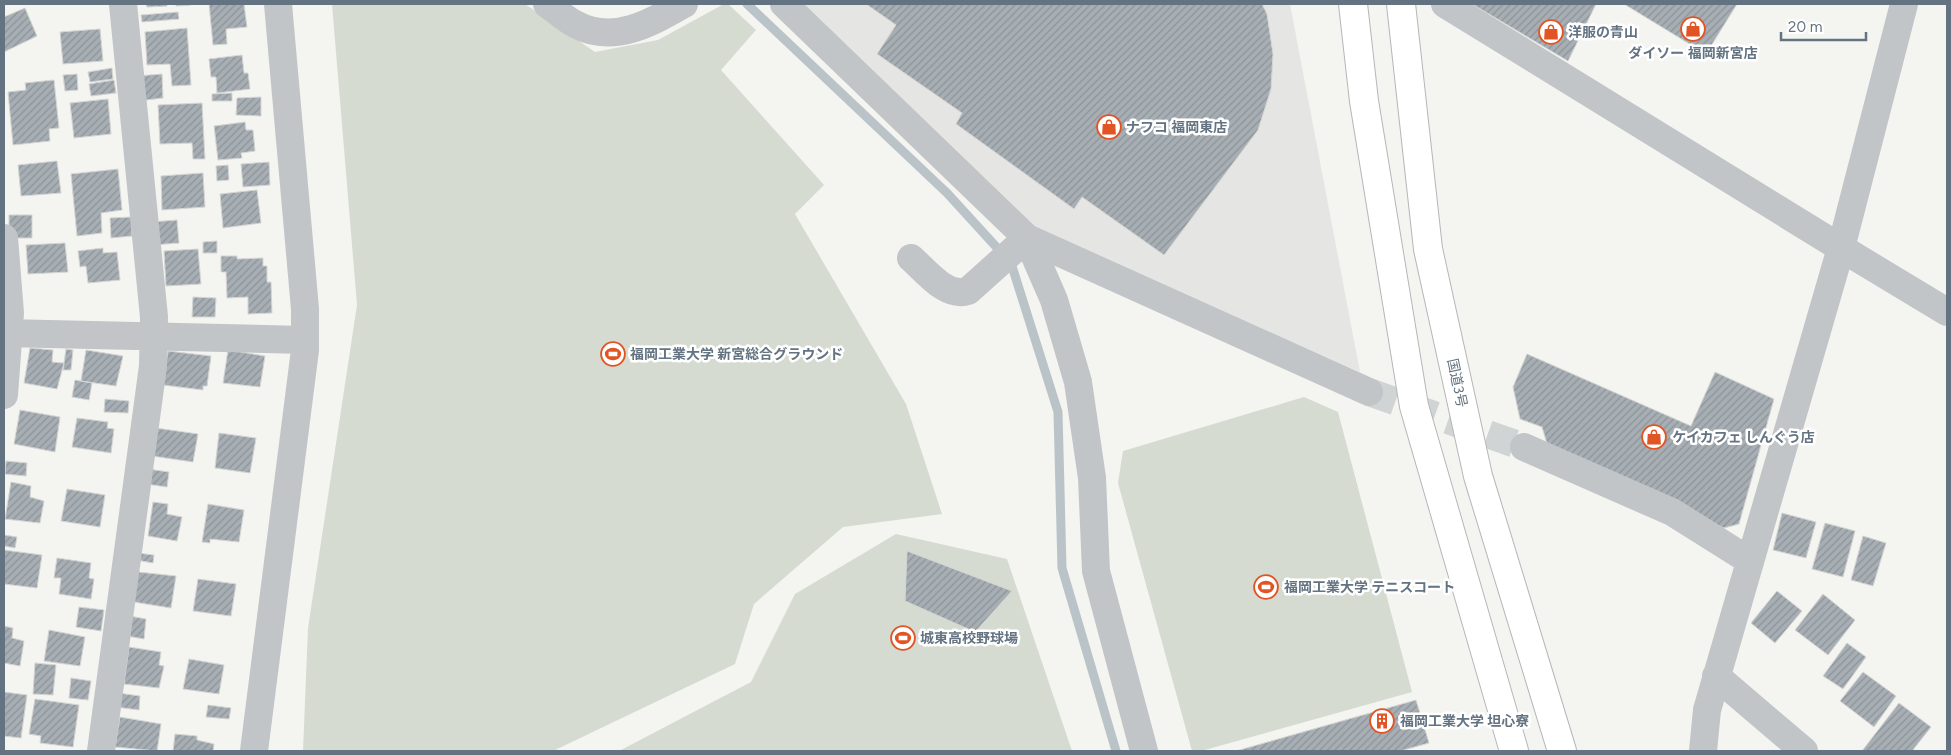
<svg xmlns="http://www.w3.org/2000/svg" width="1951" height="755" font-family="Figtree,'Noto Sans JP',sans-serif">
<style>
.built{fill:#e5e6e4}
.park{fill:#d5dbd1}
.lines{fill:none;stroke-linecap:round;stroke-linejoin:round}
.stream{stroke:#b9c3c8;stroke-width:9}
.building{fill:url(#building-hatch);stroke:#d5d5d3}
.minor-tunnel{stroke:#d0d4d4;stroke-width:28;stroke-dasharray:28 14;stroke-linecap:butt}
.trunk-casing{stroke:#b4b7ba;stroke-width:30}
.minor{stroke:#c1c5c8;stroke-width:28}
.trunk{stroke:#fff;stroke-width:28}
.labels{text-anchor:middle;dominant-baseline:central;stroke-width:5;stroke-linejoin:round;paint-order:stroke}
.poi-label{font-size:14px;font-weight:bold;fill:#637381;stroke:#fff;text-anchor:start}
.street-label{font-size:14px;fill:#637381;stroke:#fff}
</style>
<defs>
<pattern id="building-hatch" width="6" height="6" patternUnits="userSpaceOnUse" patternTransform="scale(1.25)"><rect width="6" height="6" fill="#a7afb5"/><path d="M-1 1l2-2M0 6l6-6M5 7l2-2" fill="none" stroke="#8c9399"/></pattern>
</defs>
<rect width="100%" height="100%" fill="#f4f4f0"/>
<path class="built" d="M803 4H1290L1360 372 1034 230Z"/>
<path class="park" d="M332 4H525L595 52 658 40 724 4H728L756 30 721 70 824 185 795 214 906 404 942 514 843 527 754 604 735 664 553 751H303L308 628 357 305Z
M1304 397 1338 412 1412 692 1201 751H1192L1118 483 1123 451Z
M896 534 1007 559 1072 751H619L751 682 795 594Z"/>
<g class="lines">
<path class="stream" d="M747 4 947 193 1011 263 1058 412 1062 568 1116 751"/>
</g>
<path class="building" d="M146 4H167V6L147 7Z
M176 4H191V5L176 6Z
M209 4H244L247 27 226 29 227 44 213 45Z
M866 4H1262L1267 14 1273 54 1271 89 1258 130 1164 255 1082 197 1074 209 956 124 962 113 877 54 896 25Z
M1472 4H1596L1568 61Z
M1624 4H1737L1706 54Z
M25 8 37 36 4 52V17Z
M178 12 179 19 142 22 141 15Z
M187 28 191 85 172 86 170 64 147 65 145 32Z
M100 29 103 61 63 64 60 32Z
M242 55 244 73H248L250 89 217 93 216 77H211L209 59Z
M112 68 113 79 90 82 88 72Z
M77 74 78 90 65 91 63 75Z
M162 74 163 98 138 101 137 76Z
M54 80 59 128 49 129 50 141 13 145 8 92 26 90 25 83Z
M114 80 116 93 91 96 89 84Z
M232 93V101H212V94Z
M261 97V116L236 115 237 98Z
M108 99 111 134 74 138 70 103Z
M202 103 205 159H193L192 143 160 144 158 105Z
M245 122 246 130H253L255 151 241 153 242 158 218 160 214 126Z
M57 161 61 193 21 196 18 165Z
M269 162 270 185 243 187 241 164Z
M228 165 229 180 217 181 216 166Z
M118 169 122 210 101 213 102 233 77 236 71 174Z
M203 173 205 207 162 210 161 176Z
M257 190 261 223 223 228 220 194Z
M9 215H32V238H9Z
M131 217 132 236 111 238 110 218Z
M177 220 179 243 153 245 151 222Z
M217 241V253H203V242Z
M65 243 68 272 28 274 26 245Z
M103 248V253L117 252 120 280 88 283 86 266 80 267 78 251Z
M198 249 201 284 166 286 164 251Z
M221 256H237V259L263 258V266H267V282H271L272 313 248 314V297L227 298 226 272H221Z
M193 297 216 298 215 317H192Z
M30 348 53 350 52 362 64 363 57 389 24 383Z
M66 349 73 350 71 370H63Z
M86 350 123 356 116 386 81 381Z
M228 350 265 356 260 387 223 383Z
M168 351 211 356 207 386H203V390L163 385Z
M1527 354 1691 426 1715 372 1774 399 1739 524 1724 528 1548 447 1542 427 1520 419 1513 387Z
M75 380 92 383 89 400 72 397Z
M105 399 129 401 128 413 104 412Z
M20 410 60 417 55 452 14 444Z
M77 418 108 422 107 428 114 429 111 453 72 447Z
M156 428 198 434 193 462 152 456Z
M219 433 256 438 250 473 215 468Z
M6 461 27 463 26 476 5 474Z
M148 469 169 472 167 487 146 484Z
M11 482 31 486 30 497 44 501 40 523 5 519Z
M67 489 105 495 100 527 61 521Z
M153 502 168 504 167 514 182 517 177 541 148 536Z
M208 504 244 510 239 542 210 539V543L202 542Z
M1782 513 1816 522 1806 558 1773 550Z
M1825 523 1855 531 1843 577 1812 569Z
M4 535 17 537 15 548 4 546Z
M1863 536 1886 543 1873 586 1851 580Z
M4 550 42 555 37 588 4 584Z
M907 551 1012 591 975 632 905 601Z
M137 553 154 555 153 563 136 560Z
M57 558 91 563 89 578 94 579 91 599 59 594 61 578H54Z
M138 572 176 576 171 608 134 602Z
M198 579 236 584 231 616 193 611Z
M1777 591 1802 611 1775 643 1751 623Z
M1823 594 1855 620 1828 655 1795 630Z
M79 607 104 610 101 631 76 627Z
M124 615 146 619 144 639 121 635Z
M4 626 13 628 12 638 24 641 20 666 4 663Z
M49 630 85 637 80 666 44 661Z
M1847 643 1866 657 1843 689 1823 676Z
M129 647 161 652 159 665 164 666 159 688 124 684Z
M189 659 224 665 219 694 183 689Z
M35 663 56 665 53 695 33 694Z
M1863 672 1896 696 1874 727 1840 701Z
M71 678 91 681 88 700 69 698Z
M4 692 27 695 21 738 4 736Z
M118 693 140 696 139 710 116 707Z
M35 699 79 705 73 747 40 743 41 736 29 734Z
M1416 700 1429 743 1400 751H1236Z
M1899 703 1931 727 1912 751H1862Z
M208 705 231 708 229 719 206 717Z
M120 717 161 724 157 751 115 747Z
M175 734 197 736V740L214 744 213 751H173Z"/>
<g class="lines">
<path class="minor-tunnel" d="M1369 392 1524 447"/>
<g class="trunk-casing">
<path id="trunk" d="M1353 4 1364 101 1414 406 1514 751
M1401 4 1428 249 1478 476 1562 751"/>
</g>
<path class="minor" d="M547 4C556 10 565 19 575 24 613 45 651 23 684 4
M784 4 1027 238 1369 392
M1445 4 1841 248 1947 312
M4 238 10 313 4 395
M1027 238 1054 300 1078 382 1092 478 1096 571 1144 751
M911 258C927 272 946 298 968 291L1027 238
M4 333 305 340
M1524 447 1672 512 1750 561
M1716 676 1804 751
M101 751 153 366 154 317 123 4
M254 751 305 350V309L278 4
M1703 751 1707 710 1841 248 1904 4"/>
<use href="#trunk" class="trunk"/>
</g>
<defs>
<g id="shop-ring" transform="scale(1.25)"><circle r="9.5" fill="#fff" stroke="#e15424" stroke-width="1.5"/><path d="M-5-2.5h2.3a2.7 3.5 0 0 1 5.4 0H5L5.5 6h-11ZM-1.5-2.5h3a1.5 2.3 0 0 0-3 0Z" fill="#e15424"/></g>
<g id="stadium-ring" transform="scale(1.25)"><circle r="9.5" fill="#fff" stroke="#e15424" stroke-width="1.5"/><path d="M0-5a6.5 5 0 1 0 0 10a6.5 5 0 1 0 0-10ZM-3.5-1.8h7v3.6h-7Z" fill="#e15424"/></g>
<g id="building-ring" transform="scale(1.25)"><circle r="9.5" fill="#fff" stroke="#e15424" stroke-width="1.5"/><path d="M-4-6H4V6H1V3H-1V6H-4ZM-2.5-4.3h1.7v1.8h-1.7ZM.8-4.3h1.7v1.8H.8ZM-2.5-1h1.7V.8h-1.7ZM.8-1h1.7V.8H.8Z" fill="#e15424"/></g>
</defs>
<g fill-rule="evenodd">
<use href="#shop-ring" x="1693" y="29"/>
<use href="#shop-ring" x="1551" y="32"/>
<use href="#shop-ring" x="1109" y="127"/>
<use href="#stadium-ring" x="613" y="354"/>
<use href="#shop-ring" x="1654" y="437"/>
<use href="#stadium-ring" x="1266" y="587"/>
<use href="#stadium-ring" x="903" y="638"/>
<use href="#building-ring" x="1382" y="721"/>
</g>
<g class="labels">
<g class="poi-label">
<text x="1568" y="32">洋服の青山</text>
<text x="1693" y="53" text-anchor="middle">ダイソー 福岡新宮店</text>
<text x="1126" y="127">ナフコ 福岡東店</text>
<text x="630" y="354">福岡工業大学 新宮総合グラウンド</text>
<text x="1672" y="437">ケイカフェ しんぐう店</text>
<text x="1284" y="587">福岡工業大学 テニスコート</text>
<text x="920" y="638">城東高校野球場</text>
<text x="1400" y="721">福岡工業大学 坦心寮</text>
</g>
<g class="street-label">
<text transform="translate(1457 383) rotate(78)">国道3号</text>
</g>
</g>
<rect width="1951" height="755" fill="none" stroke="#637381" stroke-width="10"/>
<path d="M1781 32v8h85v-8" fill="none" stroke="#637381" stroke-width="2.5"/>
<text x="1788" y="32" font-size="15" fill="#637381" stroke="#ffffff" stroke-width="4" paint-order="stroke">20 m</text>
</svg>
